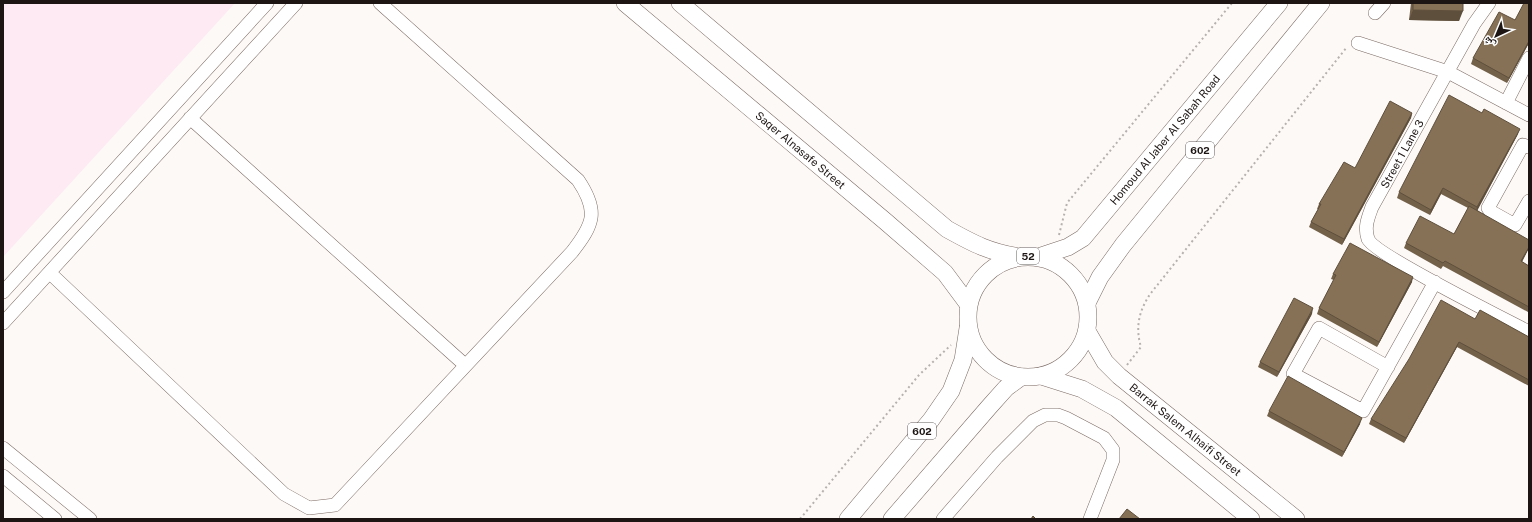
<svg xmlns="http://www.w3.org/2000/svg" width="1532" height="522" font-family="'Public Sans','Noto Naskh Arabic',sans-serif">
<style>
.industrial{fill:#fdeaf3}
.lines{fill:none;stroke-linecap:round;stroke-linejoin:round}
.minor-casing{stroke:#7b6a63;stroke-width:14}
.major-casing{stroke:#7b6a63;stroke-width:18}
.path{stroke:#b6b1af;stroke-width:2;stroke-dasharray:2 3;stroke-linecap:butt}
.minor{stroke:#fff;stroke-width:13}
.major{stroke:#fff;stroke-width:17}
.wall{fill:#73614a}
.shaded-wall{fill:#5e4f3c}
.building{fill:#867156;stroke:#5e4f3c}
.labels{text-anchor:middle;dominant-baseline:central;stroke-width:3.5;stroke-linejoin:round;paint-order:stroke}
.shield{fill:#fff;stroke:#605b5a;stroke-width:1}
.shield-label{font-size:10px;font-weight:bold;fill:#1c1513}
.street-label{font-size:11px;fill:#1c1513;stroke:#fff}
</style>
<rect width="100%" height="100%" fill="#fdf9f7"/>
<path class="industrial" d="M3 3H235L3 257Z"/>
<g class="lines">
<g class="minor-casing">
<path id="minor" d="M1489 3 1474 24 1372 207C1368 218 1364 227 1368 239 1374 254 1506 320 1529 332
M1375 13 1384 3
M1358 43 1448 72 1529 115
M1506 103 1529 58
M190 118 465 365
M1529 147 1523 145 1488 208 1490 211 1515 225 1529 201
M50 273 284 494 309 508 335 505 572 252C594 224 599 211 578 180L380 3
M3 292 267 3
M3 323 296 3
M1388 367 1319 328 1293 374 1363 411 1435 282
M3 448 90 519
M3 476 55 519
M943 519 997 457 1033 421 1045 415H1058L1066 418 1104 438 1113 450V460L1090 519"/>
</g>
<g class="major-casing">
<g id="major">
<path id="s1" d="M625 3 885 221 945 273 968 304"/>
<path d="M680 3 947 229C974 244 989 252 1020 257"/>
<circle cx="1028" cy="317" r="60"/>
<path id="s2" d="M1038 257 1068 247 1083 238 1279 3"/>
<path d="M1087 303 1100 277 1123 245 1321 3"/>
<path id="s3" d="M1087 331 1105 362 1119 376 1296 519"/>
<path d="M1041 376 1082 389 1116 408 1251 519"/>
<path d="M848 519 931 420 951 391 963 360 968 328"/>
<path d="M892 519 989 407 1006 388 1021 377"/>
</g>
</g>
<path class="path" d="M1059 235 1067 203 1232 3
M1127 365 1141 347C1135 327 1139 310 1151 293L1347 47
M800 519 919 375 951 345"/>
<use href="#minor" class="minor"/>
<use href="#major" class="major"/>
</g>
<path class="wall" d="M1411 3H1463L1459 21 1409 20Z
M1529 3V43L1507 83 1471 64 1473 58 1515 20Z
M1412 113 1411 118 1342 245 1309 227 1311 222 1318 209H1317L1319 204Z
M1518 134 1477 210 1529 248 1522 262 1529 266V310L1528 312 1443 266 1441 269 1404 248 1406 243 1454 234 1468 208 1441 194 1430 215 1397 198 1399 192Z
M1333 274 1412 282 1377 347 1317 314 1319 308 1334 280 1331 279Z
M1312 314 1277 377 1258 367 1260 362Z
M1475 319 1529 337V386L1457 347 1404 443 1369 424 1371 419Z
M1269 411 1360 424 1342 457 1267 416Z"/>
<path class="shaded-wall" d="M1413 10 1463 11 1459 21 1409 20Z
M1529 41V43L1507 83 1509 78Z
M1412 113 1411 118 1342 245 1344 239Z
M1520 129 1518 134 1476 213 1477 207Z
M1443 188 1441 194 1430 215 1431 210Z
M1529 247V248L1519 267 1521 261Z
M1413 277 1412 282 1377 347 1379 342Z
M1313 308 1312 314 1277 377 1279 372Z
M1459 342 1457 347 1404 443 1406 438Z
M1362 418 1360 424 1342 457 1344 452Z"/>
<path class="building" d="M1413 3H1463V11L1413 10Z
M1524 3H1529V41L1509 78 1473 58 1499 12 1515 20Z
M1449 95 1482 113 1484 109 1520 129 1477 207 1443 188 1431 210 1399 192Z
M1390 101 1412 113 1344 239 1311 222 1321 204H1319L1344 162 1355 168Z
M1469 206 1529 240V247L1521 261 1529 266V307L1445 261 1443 263 1406 243 1420 216 1454 234Z
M1350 243 1413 277 1379 342 1319 308 1336 275 1333 274Z
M1294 298 1313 308 1279 372 1260 362Z
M1441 300 1475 319 1480 310 1529 337V380L1459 342 1406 438 1371 419 1409 359Z
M1288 376 1362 418 1344 452 1269 411Z
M1127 509 1140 519H1119Z
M1033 516 1036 519H1031Z"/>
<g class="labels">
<g class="shield">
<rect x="1186" y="142" width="28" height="16" rx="3"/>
<rect x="1017" y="248" width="22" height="16" rx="3"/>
<rect x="908" y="423" width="28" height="16" rx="3"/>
</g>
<g class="shield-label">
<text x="1200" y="150">602</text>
<text x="1028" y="256">52</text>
<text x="922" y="431">602</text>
</g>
<g class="street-label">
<text stroke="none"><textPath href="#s2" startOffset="177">Homoud Al Jaber Al Sabah Road</textPath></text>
<text stroke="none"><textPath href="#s1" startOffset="229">Saqer Alnasafe Street</textPath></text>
<text transform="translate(1402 154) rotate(-61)">Street 1 Lane 3</text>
<text stroke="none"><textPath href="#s3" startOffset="141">Barrak Salem Alhaifi Street</textPath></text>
</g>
</g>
<rect width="1532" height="522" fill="none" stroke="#1c1513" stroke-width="8"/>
<g transform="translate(1496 36) rotate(224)" stroke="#ffffff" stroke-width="3" paint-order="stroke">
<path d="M0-3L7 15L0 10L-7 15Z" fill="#1c1513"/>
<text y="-6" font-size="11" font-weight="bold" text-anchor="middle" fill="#1c1513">ش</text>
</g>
</svg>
